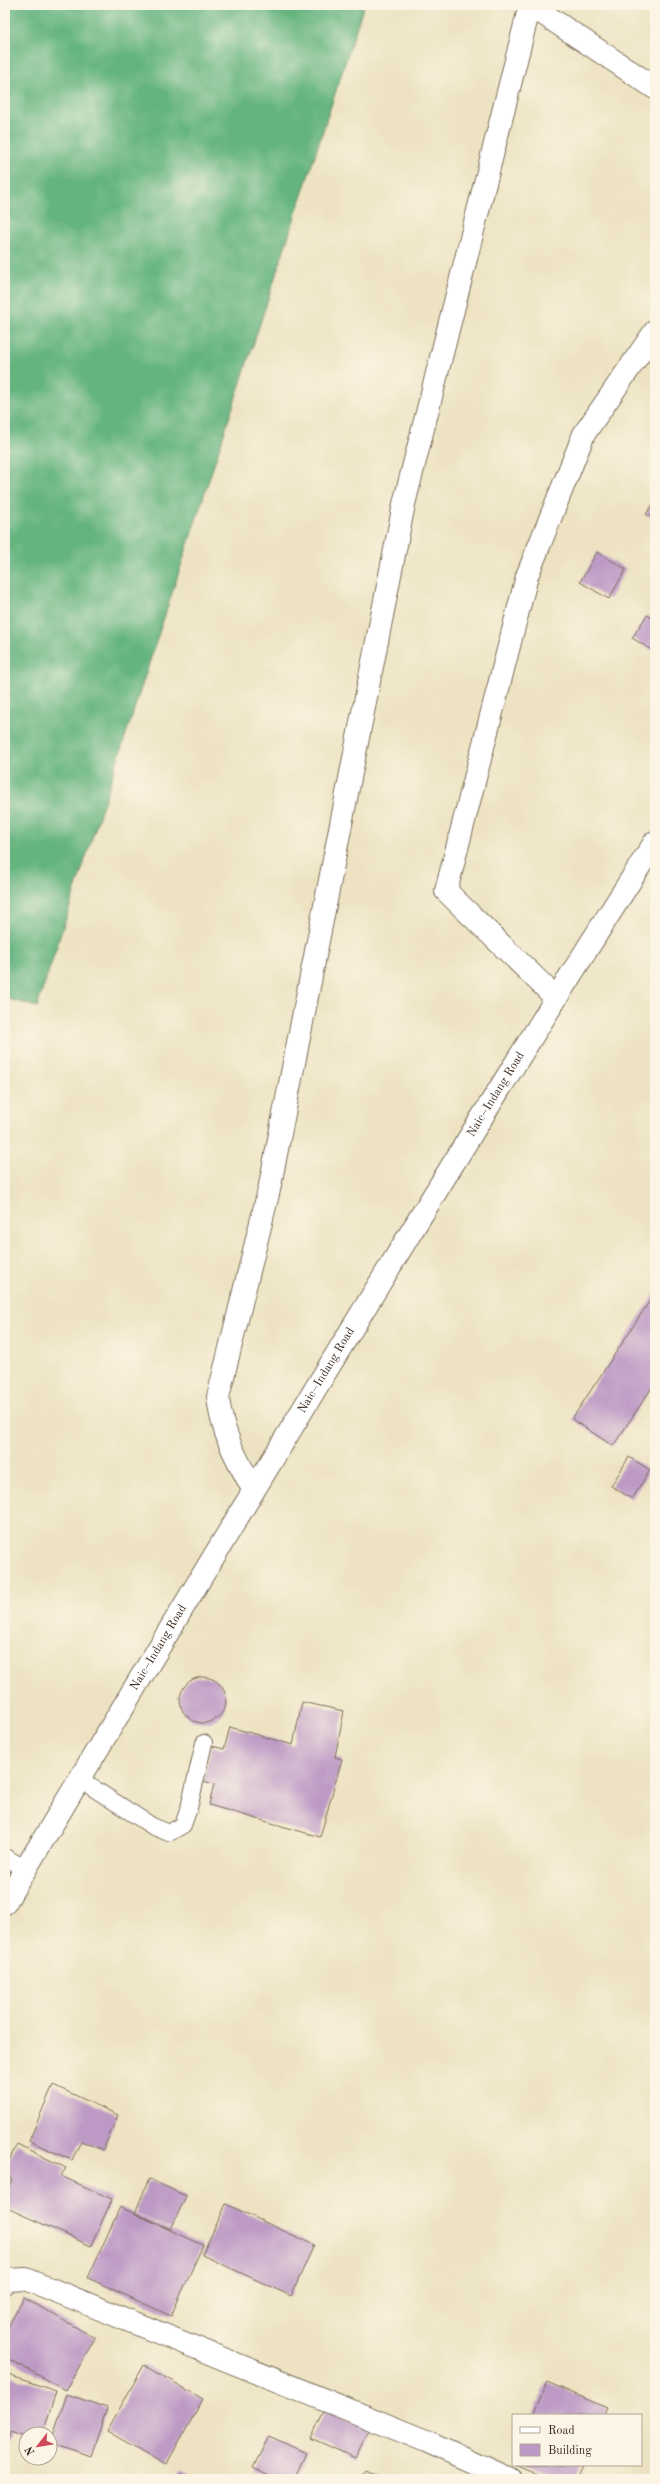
<svg xmlns="http://www.w3.org/2000/svg" width="660" height="2484" font-family="'Old Standard TT',serif">
<style>
.forest{fill:#64b47f;stroke:#506f4e}
.building{fill:#bd9ac5}
.lines{fill:none;stroke-linecap:round;stroke-linejoin:round}
.lane-casing{stroke:#796b57;stroke-width:18}
.street-casing{stroke:#796b57;stroke-width:24}
.secondary-casing{stroke:#796b57;stroke-width:24}
.lane{stroke:#fff;stroke-width:16}
.street{stroke:#fff;stroke-width:22}
.secondary{stroke:#fff;stroke-width:22}
.labels{text-anchor:middle;dominant-baseline:central;stroke-width:3.5;stroke-linejoin:round;paint-order:stroke}
.street-label{font-size:12px;fill:#3b2a1e;stroke:#fcf5e5}
</style>
<rect width="100%" height="100%" fill="#fcf5e5"/>
<filter id="ink" filterUnits="userSpaceOnUse"><feTurbulence type="fractalNoise" baseFrequency=".025" numOctaves="2"/><feDisplacementMap in="SourceGraphic" scale="8" xChannelSelector="R" yChannelSelector="G"/><feConvolveMatrix kernelMatrix="1 2 1 2 8 2 1 2 1" color-interpolation-filters="sRGB"/></filter>
<filter id="wash" filterUnits="userSpaceOnUse"><feTurbulence type="fractalNoise" baseFrequency=".012" numOctaves="4" result="noise"/><feDisplacementMap in="SourceGraphic" scale="16" xChannelSelector="R" yChannelSelector="G"/><feGaussianBlur stdDeviation="0.9" result="paint"/><feColorMatrix in="noise" values="0 0 0 0 0 0 0 0 0 0 0 0 0 0 0 0 0 1.4 0 .05"/><feComposite in="paint" operator="in"/></filter>
<g filter="url(#wash)">
<rect width="100%" height="100%" fill="#ede3c2"/>
<path class="forest" d="M5 5H364L37 1007 5 998Z"/>
<g id="blocks">
<path class="building" d="M655 501V520L646 514Z
M597 552 626 569 609 599 580 582Z
M647 615 655 620V652L632 638Z
M655 1293V1383L613 1446 572 1419Z
M629 1457 650 1470 632 1499 611 1486Z
M180 1700a23 23 0 1 1 46 0a23 23 0 1 1-46 0Z
M302 1702 344 1711 335 1757 342 1759 320 1837 209 1805 214 1784 203 1781 212 1746 224 1749 230 1727 293 1745Z
M53 2085 118 2115 103 2150 81 2141 72 2160 29 2141Z
M17 2144 66 2168 61 2176 112 2199 91 2246 5 2207V2196L12 2179 5 2175V2169Z
M149 2179 186 2196 171 2229 135 2213Z
M226 2204 314 2245 291 2296 202 2255Z
M120 2207 203 2245 171 2316 88 2278Z
M24 2298 95 2338 66 2390 5 2357V2332Z
M144 2365 203 2399 166 2465 107 2431Z
M5 2374 56 2391 43 2434H26V2437L11 2432 5 2447Z
M547 2382 607 2408 604 2415H533Z
M67 2394 107 2408 91 2456 51 2442Z
M325 2409 369 2430 355 2458 311 2438Z
M269 2436 306 2453 294 2479H275L253 2468Z
M515 2465H582L576 2479H547Z
M365 2470 384 2479H360Z
M180 2474 191 2479H178Z"/>
</g>
</g>
<g filter="url(#ink)">
<use href="#blocks" fill-opacity="0" stroke="#796b57" stroke-width="1"/>
<g class="lines">
<g class="lane-casing">
<path id="lane" d="M79 1779 152 1826 169 1833 183 1825 189 1808 204 1743
M5 1857 26 1869"/>
</g>
<g class="street-casing">
<path id="street" d="M530 5 655 88
M555 997 446 891 527 576 584 434 655 331
M5 2283 8 2280 26 2279 426 2441 510 2479"/>
</g>
<g class="secondary-casing">
<g id="secondary">
<path d="M253 1489C236 1458 222 1434 218 1397L269 1190 404 504 530 5"/>
<path id="s1" d="M5 1903C219 1548 432 1191 655 842"/>
</g>
</g>
<use href="#lane" class="lane"/>
<use href="#street" class="street"/>
<use href="#secondary" class="secondary"/>
</g>
</g>
<g class="labels">
<g class="street-label">
<text stroke="none"><textPath href="#s1" startOffset="946">Naic–Indang Road</textPath></text>
<text stroke="none"><textPath href="#s1" startOffset="622">Naic–Indang Road</textPath></text>
<text stroke="none"><textPath href="#s1" startOffset="298">Naic–Indang Road</textPath></text>
</g>
</g>
<rect width="660" height="2484" fill="none" stroke="#fcf5e5" stroke-width="20"/>
<rect x="512" y="2414" width="130" height="52" fill="#fcf5e5" stroke="#afa495"/>
<rect x="520" y="2427" width="20" height="6" fill="#ffffff" stroke="#afa495"/>
<text x="548" y="2434" font-size="12" fill="#3b2a1e">Road</text>
<rect x="520" y="2444" width="20" height="12" fill="#bd9ac5" stroke="#afa495"/>
<text x="548" y="2454" font-size="12" fill="#3b2a1e">Building</text>
<g transform="translate(38 2446) rotate(239)"><circle r="19" fill="#fcf5e5" stroke="#afa495"/>
<path d="M0-3L7 15L0 10L-7 15Z" fill="#d1495b"/>
<text y="-6" font-size="11" font-weight="bold" text-anchor="middle" fill="#3b2a1e">N</text>
</g>
</svg>
